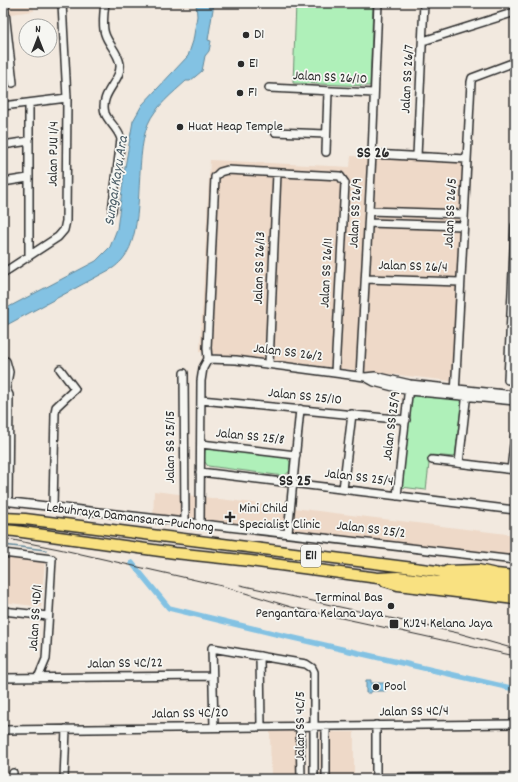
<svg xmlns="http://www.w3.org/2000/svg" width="518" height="782" font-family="Dekko,sans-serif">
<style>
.built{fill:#eed9c8}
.green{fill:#aff0b9;stroke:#6d8e72}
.water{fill:#83c2e3;stroke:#608699}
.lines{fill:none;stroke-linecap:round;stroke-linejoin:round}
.stream{stroke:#608699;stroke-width:1.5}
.canal{stroke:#83c2e3;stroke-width:5.5}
.minor-casing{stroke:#2b2b2b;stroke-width:10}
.highway-casing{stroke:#2b2b2b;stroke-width:13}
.minor{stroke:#f6f6f2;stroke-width:7}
.highway{stroke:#f9e181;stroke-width:10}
.tram{stroke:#2b2b2b;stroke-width:1}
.poi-dot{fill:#2b2b2b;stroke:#f6f6f2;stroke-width:1.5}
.labels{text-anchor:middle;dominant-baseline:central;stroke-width:3.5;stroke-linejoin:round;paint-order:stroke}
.shield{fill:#f6f6f2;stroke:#686867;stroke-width:1}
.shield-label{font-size:13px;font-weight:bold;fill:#2b2b2b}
.poi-label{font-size:14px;fill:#2b2b2b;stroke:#f6f6f2;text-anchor:start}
.street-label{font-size:14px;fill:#2b2b2b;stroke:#f6f6f2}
.water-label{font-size:15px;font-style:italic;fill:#455862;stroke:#f6f6f2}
.quarter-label{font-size:16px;font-weight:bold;fill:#2b2b2b;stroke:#f6f6f2}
</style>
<rect width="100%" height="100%" fill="#f2e9df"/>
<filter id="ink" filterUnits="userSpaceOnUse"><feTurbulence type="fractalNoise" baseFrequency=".025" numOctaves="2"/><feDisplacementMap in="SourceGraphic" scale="8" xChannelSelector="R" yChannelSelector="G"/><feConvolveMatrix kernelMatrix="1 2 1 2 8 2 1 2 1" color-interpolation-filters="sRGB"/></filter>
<g filter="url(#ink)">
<path class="built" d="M3 3H33L34 11 3 15Z
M351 156 470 162 459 382 200 352 210 160 350 167Z
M154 491 515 535 511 564 153 522Z
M3 555 45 560 41 607 3 602Z
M305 731V779H271L270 732Z
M320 732H354V779H320Z"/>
<path class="green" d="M296 3H373L370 86 293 83Z
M412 394 462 399 455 457 430 455 426 490 401 487Z
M205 448 286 456 290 462V471L284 476 208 466 204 461Z"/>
<path class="water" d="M196 3H214L208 40 211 41 209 51 205 56 202 71 190 81H186C173 93 155 107 148 124 133 160 147 232 122 260 119 263 116 266 113 268L3 327V310L96 261 110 247 117 229 125 167 133 121 142 105 188 56 193 41 197 16Z
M366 680H371V683H386V691H371V693H366Z"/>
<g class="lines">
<path class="stream" d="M3 545 46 550"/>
<path class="canal" d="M132 563 169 608 272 633 515 689"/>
<g class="minor-casing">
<path id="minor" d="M4 3 13 83
M105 3C104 11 102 26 105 34 108 44 118 52 120 64 122 81 99 93 105 113 108 122 118 128 121 139L112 211
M423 41 515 12
M269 88 374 93
M29 103V256
M3 106 67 98
M275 132 326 134
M3 145 29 141
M326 152 328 91
M372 154 466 159
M417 156 424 3
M3 182 28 178
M369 211 464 214
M369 223 463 226
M3 273 58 237 64 230 66 221 67 98 62 3
M366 279 460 282
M208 359 207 348 215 177 220 172 227 170 340 176 345 183 335 372
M208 359 236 360 365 377 375 376 410 384 515 395
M6 361 9 372 6 389
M269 364 277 173
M184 373 185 522
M360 376 372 154 378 3
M365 377 374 382 409 391 515 401
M508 380 515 226
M3 388 6 389 9 395 8 501
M455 395 471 82 472 78 515 62
M201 400 406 420
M201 444 296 455
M432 460 515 470
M459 463 466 401
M511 470 515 435
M200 472 515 510
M343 489 352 414
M397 496 409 386
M3 501 515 560
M53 507 55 413 56 407 75 389 60 369
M200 523 201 381 203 368 208 359
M288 533 300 409
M3 553 52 559 46 659 38 678
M3 611 48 616
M260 656 261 727
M3 678 212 676
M376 725V779
M300 726 301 779
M326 726V779
M214 727 212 648 306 664 312 668 314 672V779
M3 730 515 724
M376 778 515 777
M12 779 13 773
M64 779 66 729"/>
</g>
<g class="highway-casing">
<path id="highway" d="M3 518 25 519 437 571 460 577 515 583
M3 530 15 531 175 553 250 561 378 578 398 577 515 591
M447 571 478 570 496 574 515 576
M385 581 398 585 515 599"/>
</g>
<use href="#minor" class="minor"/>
<use href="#highway" class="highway"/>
<path class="tram" d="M3 538 59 549 222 586 291 607 515 656
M240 585 458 633 515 649"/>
</g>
</g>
<g class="poi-dot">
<circle cx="246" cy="35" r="4"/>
<circle cx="241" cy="64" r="4"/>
<circle cx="240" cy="93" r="4"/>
<circle cx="180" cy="127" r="4"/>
<path d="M228 511h4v4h4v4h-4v4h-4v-4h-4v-4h4z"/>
<circle cx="391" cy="606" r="4"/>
<rect x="389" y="619" width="10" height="10" rx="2"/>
<circle cx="376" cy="687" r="4"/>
</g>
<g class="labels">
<rect class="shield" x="301" y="545" width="20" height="22" rx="3"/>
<g class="shield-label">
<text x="311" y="556">E11</text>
</g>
<g class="poi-label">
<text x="254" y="35">D1</text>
<text x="249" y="64">E1</text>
<text x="248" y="93">F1</text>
<text x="188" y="127">Huat Heap Temple</text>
<text x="239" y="509">Mini Child<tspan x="239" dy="16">Specialist Clinic</tspan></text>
<text x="383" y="598" text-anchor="end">Terminal Bas<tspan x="383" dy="16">Pengantara Kelana Jaya</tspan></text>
<text x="403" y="624">KJ24 Kelana Jaya</text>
<text x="384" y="687">Pool</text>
</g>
<g class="street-label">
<text transform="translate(330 78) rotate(3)">Jalan SS 26/10</text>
<text transform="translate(408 79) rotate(-87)">Jalan SS 26/7</text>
<text transform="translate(54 154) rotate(-89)">Jalan PJU 1/4</text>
<text transform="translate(356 213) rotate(-87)">Jalan SS 26/9</text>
<text transform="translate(451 213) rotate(-87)">Jalan SS 26/5</text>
<text transform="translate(413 267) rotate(2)">Jalan SS 26/4</text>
<text transform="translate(260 268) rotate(-88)">Jalan SS 26/13</text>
<text transform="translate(327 273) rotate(-87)">Jalan SS 26/11</text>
<text transform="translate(288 353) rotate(7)">Jalan SS 26/2</text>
<text transform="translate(305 397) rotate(6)">Jalan SS 25/10</text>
<text transform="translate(392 426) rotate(-83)">Jalan SS 25/9</text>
<text transform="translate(250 437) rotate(6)">Jalan SS 25/8</text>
<text transform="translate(171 447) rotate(-90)">Jalan SS 25/15</text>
<text transform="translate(359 478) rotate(7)">Jalan SS 25/4</text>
<text transform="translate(130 518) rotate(7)">Lebuhraya Damansara–Puchong</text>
<text transform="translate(371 530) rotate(7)">Jalan SS 25/2</text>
<text transform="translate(36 618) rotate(-86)">Jalan SS 4D/1</text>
<text transform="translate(125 664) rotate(-1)">Jalan SS 4C/22</text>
<text transform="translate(414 712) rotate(-1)">Jalan SS 4C/4</text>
<text transform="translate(190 714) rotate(-1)">Jalan SS 4C/20</text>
<text transform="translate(301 726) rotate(-90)">Jalan SS 4C/5</text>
</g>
<g class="water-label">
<text transform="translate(117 181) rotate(-81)">Sungai Kayu Ara</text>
</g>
<g class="quarter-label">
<text x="373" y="153">SS 26</text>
<text x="295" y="481">SS 25</text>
</g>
</g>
<rect width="518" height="782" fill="none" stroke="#f6f6f2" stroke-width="16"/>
<rect x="8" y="8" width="502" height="766" fill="none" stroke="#2b2b2b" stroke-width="1.5" filter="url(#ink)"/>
<g transform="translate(38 38)"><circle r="19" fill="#f6f6f2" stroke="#a5a5a2"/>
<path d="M0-3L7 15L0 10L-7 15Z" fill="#2b2b2b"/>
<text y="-6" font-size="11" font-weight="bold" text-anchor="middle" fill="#2b2b2b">N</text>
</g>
</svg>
